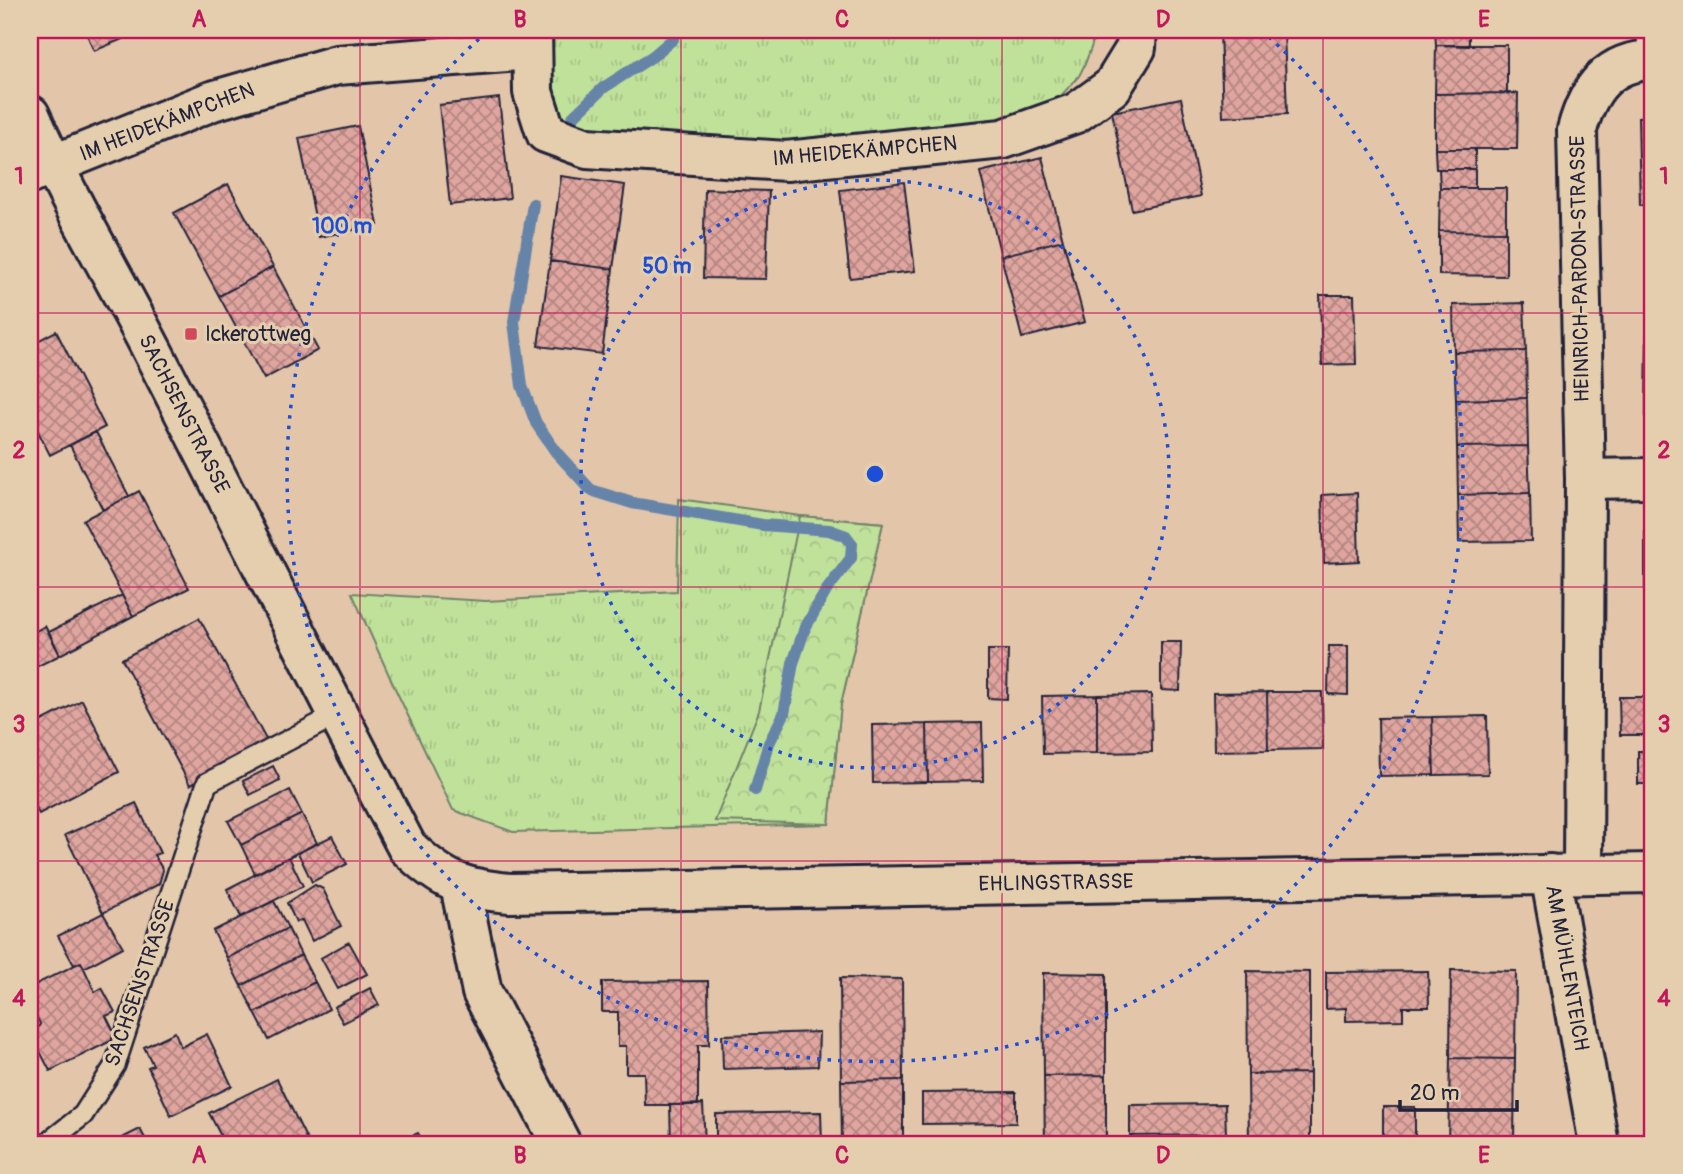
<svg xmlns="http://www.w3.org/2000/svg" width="1683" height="1174" font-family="Pangolin,sans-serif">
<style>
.grass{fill:url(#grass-tufts);stroke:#71826a;stroke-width:2}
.forest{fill:url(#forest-crowns);stroke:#71826a;stroke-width:2}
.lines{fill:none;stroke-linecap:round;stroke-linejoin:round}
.stream{stroke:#6684a8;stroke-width:12}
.building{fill:url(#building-cross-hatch);stroke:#22223b;stroke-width:2}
.lane-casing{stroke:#22223b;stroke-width:24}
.street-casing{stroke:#22223b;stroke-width:44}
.secondary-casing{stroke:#22223b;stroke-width:44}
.lane{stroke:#e4cead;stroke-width:19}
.street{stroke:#e4cead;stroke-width:38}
.secondary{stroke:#e4cead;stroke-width:38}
.grid{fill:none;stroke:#c2185b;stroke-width:2;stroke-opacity:0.55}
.ring{fill:none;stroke:#1d4ed8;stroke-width:3.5;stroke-dasharray:3.5 7}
.poi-dot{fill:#d1495b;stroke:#e4cead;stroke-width:2.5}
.labels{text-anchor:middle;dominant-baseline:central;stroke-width:6;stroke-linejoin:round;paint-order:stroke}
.street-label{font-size:21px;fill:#22223b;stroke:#e4cead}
.poi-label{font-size:21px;fill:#22223b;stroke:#e4cead;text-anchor:start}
.centre{fill:#1d4ed8;stroke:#e4cead;stroke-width:3.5}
.ring-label{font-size:21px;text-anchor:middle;font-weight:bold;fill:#1d4ed8;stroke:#e4cead;stroke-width:6;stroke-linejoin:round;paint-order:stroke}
.neatline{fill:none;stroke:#c2185b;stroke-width:2.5}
.grid-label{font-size:23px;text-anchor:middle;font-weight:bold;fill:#c2185b}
</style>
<defs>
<pattern id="grass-tufts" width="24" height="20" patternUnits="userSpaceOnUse" patternTransform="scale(1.75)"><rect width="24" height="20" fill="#c0e19a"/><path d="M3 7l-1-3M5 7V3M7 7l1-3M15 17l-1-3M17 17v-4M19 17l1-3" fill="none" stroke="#a5c186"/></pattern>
<pattern id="forest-crowns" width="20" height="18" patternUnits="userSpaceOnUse" patternTransform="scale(1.75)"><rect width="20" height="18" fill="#c0e19a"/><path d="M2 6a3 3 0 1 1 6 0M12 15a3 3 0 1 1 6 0" fill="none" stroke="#a5c186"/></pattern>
<pattern id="building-cross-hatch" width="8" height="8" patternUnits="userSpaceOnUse" patternTransform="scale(1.75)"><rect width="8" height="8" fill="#dfa59e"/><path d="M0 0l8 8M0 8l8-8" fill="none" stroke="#b48682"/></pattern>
</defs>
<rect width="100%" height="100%" fill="#e3c6aa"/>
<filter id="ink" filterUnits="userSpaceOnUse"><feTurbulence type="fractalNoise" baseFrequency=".0143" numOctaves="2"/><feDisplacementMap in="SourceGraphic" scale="14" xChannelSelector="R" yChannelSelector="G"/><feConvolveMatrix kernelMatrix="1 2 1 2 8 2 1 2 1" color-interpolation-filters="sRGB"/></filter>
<g filter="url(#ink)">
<path class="grass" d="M551 30H1093L1092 45 1085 64 1079 76 1059 98 1044 107 1008 118 952 129 809 147 582 132C576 129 567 126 563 122 548 104 550 52 551 30Z
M679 499 800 516 883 523 841 704 829 824 513 832 453 810 392 682 352 593 486 601 677 591Z"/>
<path class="forest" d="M800 516 883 523 841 704 829 824 715 821 759 711Z"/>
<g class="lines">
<path class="stream" d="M573 117 603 88 653 56 673 39 674 30
M533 204 514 322 522 386 536 423 556 452 591 490 632 503 763 525 829 530 846 536 852 544 851 558 826 591 805 628 793 663 784 714 769 743 755 790"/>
</g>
<path class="building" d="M85 30H144L94 51Z
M1284 30 1287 114 1223 117 1220 31Z
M1435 30H1469V46L1436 45Z
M1436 45H1507V93L1435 94Z
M1518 93 1517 149H1435V94Z
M499 98 510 198 450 205 439 105Z
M1181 98 1201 196 1132 210 1112 112Z
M1653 116V205H1640L1638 117Z
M358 126 378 225 319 237 299 138Z
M1435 149H1475V169H1436Z
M1042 157 1063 240 1001 256 980 172Z
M1439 169H1475V188H1440Z
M561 176 625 185 613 269 550 261Z
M904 182 915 271 850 278 840 190Z
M228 184 273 267 219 296 174 213Z
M1440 188H1506V232L1439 231Z
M705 189 769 191 766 279 703 278Z
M1439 231 1506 232V276L1439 275Z
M1063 240 1085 322 1022 338 1001 256Z
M550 261 613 269 602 354 538 346Z
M273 267 318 350 264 379 219 296Z
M1320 295H1354L1356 364 1322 365Z
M1524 303 1526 351 1454 352 1453 305Z
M1647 329H1653V416H1646Z
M56 331 105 427 50 455 30 416V345Z
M1526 351 1527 398 1456 400 1454 352Z
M1527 398 1528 446 1457 447 1456 400Z
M96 432 129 496 103 510 70 445Z
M1528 446 1530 493 1458 495 1457 447Z
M139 491 189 588 133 616 83 520Z
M1357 493 1359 561 1324 563 1322 495Z
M1530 493 1531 541 1459 542 1458 495Z
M1645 522H1653V614H1645Z
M122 595 133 616 60 655 49 632Z
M199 618 268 743 190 785 122 659Z
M45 626 60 655 32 669 30 665V634Z
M1161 642H1181L1180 691 1161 690Z
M1329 646H1348V695L1328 694Z
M988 650H1008L1007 699 988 698Z
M1267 692H1322L1323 749 1268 750Z
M1267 692 1268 750 1214 751 1213 693Z
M1151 694 1152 752 1097 753V695Z
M1097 695V753L1043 754 1042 696Z
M1619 697H1653V735H1620Z
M82 700 119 772 39 814 30 797V727Z
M1487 716 1488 774 1434 775 1432 717Z
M1432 717 1434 775 1379 776 1378 718Z
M982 723 983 781 928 782 927 724Z
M927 724 928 782 873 783 872 725Z
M1638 751H1653V784H1638Z
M273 766 280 780 250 795 243 781Z
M290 790 302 814 241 845 228 821Z
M136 803 160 853 154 855 163 870 159 884 103 913 65 835Z
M302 814 317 843 255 874 241 845Z
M332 836 347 864 312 882 298 853Z
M289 857 303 886 241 917 227 889Z
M315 885 323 889 341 926 312 941 302 920 296 922 287 903Z
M274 901 288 928 227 958 213 931Z
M103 913 123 947 84 968 81 962 74 965 58 936Z
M288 928 301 955 241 986 227 958Z
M349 942 367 974 338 989 321 958Z
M301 955 315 982 255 1013 241 986Z
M81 962 95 992 102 988 115 1012 106 1016 117 1038 50 1071 33 1038 40 1024 30 1004V987Z
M1451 970 1516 971 1515 1059 1450 1058Z
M1247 971 1310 972V1073L1248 1074Z
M1428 971 1429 1007H1403V1020L1346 1021V1008L1326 1009V972Z
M1043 973 1106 974V1075L1044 1076Z
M840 978 902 979 903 1080 841 1081Z
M708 981 709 1045H698V1105H645L644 1073H626V1046H618V1012H602V982Z
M315 982 329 1009 269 1040 255 1013Z
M370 988 379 1005 343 1023 334 1007Z
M175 1032 181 1047 207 1034 232 1086 171 1116 148 1067 153 1065 144 1047Z
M819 1032 818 1066 723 1069 722 1035Z
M1450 1058 1515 1059 1514 1144H1448Z
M1310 1073V1144H1249L1248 1074Z
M1106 1075V1144H1045L1044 1076Z
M277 1079 309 1144H225L209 1113Z
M903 1080V1144H842L841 1081Z
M1016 1092V1123L922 1124V1093Z
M703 1104 705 1144H671L670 1105Z
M1225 1104 1226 1135 1130 1136V1105Z
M1383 1107H1415V1144H1383Z
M821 1112 822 1144H716V1114Z
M140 1129 148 1144H113L112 1143Z
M418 1133 424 1144H395Z"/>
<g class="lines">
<g class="lane-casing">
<path id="lane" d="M1647 30 1648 60
M46 1144 83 1115 115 1065 207 783 338 714"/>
</g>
<g class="street-casing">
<path id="street" d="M532 30 533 92 546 133 587 148 786 161 1003 139 1076 113 1112 87 1136 48 1137 30
M30 174 212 101 337 65 532 50
M1585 479 1653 478
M1550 874 1599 1144
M1583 874 1585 479 1577 130C1588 89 1608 61 1653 60
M460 885 482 992 561 1144"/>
</g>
<g class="secondary-casing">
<path id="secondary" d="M30 115C66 197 113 274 154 354 238 518 321 683 407 847 442 881 462 889 510 893L1653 873"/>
</g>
<use href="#lane" class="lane"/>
<use href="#street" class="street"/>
<use href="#secondary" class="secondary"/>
</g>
</g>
<path class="grid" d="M360 30V1144M681 30V1144M1002 30V1144M1323 30V1144M30 313H1653M30 587H1653M30 861H1653"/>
<g class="ring">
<circle cx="875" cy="474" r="294"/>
<path d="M1261 30A588 588 0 1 1 489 30"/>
</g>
<rect class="poi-dot" x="184" y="327" width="14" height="14" rx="3.5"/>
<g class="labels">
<g class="street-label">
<text transform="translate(167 122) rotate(-21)">IM HEIDEKÄMPCHEN</text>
<text transform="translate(865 151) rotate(-5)">IM HEIDEKÄMPCHEN</text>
<text transform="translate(1580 269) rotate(-91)">HEINRICH-PARDON-STRASSE</text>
<text transform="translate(184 414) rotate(63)">SACHSENSTRASSE</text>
<text transform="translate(1056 883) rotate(-1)">EHLINGSTRASSE</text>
<text transform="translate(1567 968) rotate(80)">AM MÜHLENTEICH</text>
<text transform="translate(140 983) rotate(-71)">SACHSENSTRASSE</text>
</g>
<g class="poi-label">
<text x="205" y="334">Ickerottweg</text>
</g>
</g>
<circle cx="875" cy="474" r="10" class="centre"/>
<g class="ring-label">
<text x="342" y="233">100 m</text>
<text x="667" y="273">50 m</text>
</g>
<rect width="1683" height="1174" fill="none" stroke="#e4cead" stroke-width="77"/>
<path d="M1400 1100v10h117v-10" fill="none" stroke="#22223b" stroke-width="3.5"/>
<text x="1410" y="1100" font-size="21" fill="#22223b" stroke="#e4cead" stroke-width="5" paint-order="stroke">20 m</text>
<rect x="38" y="38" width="1606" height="1098" class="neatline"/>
<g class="grid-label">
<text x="199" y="27">A</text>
<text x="520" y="27">B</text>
<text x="842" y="27">C</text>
<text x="1163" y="27">D</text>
<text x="1484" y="27">E</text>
<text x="19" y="184">1</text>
<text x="1664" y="184">1</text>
<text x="19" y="458">2</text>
<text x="1664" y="458">2</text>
<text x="19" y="732">3</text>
<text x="1664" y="732">3</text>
<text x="19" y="1006">4</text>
<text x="1664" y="1006">4</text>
<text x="199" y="1163">A</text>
<text x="520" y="1163">B</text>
<text x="842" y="1163">C</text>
<text x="1163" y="1163">D</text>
<text x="1484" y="1163">E</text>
</g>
</svg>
